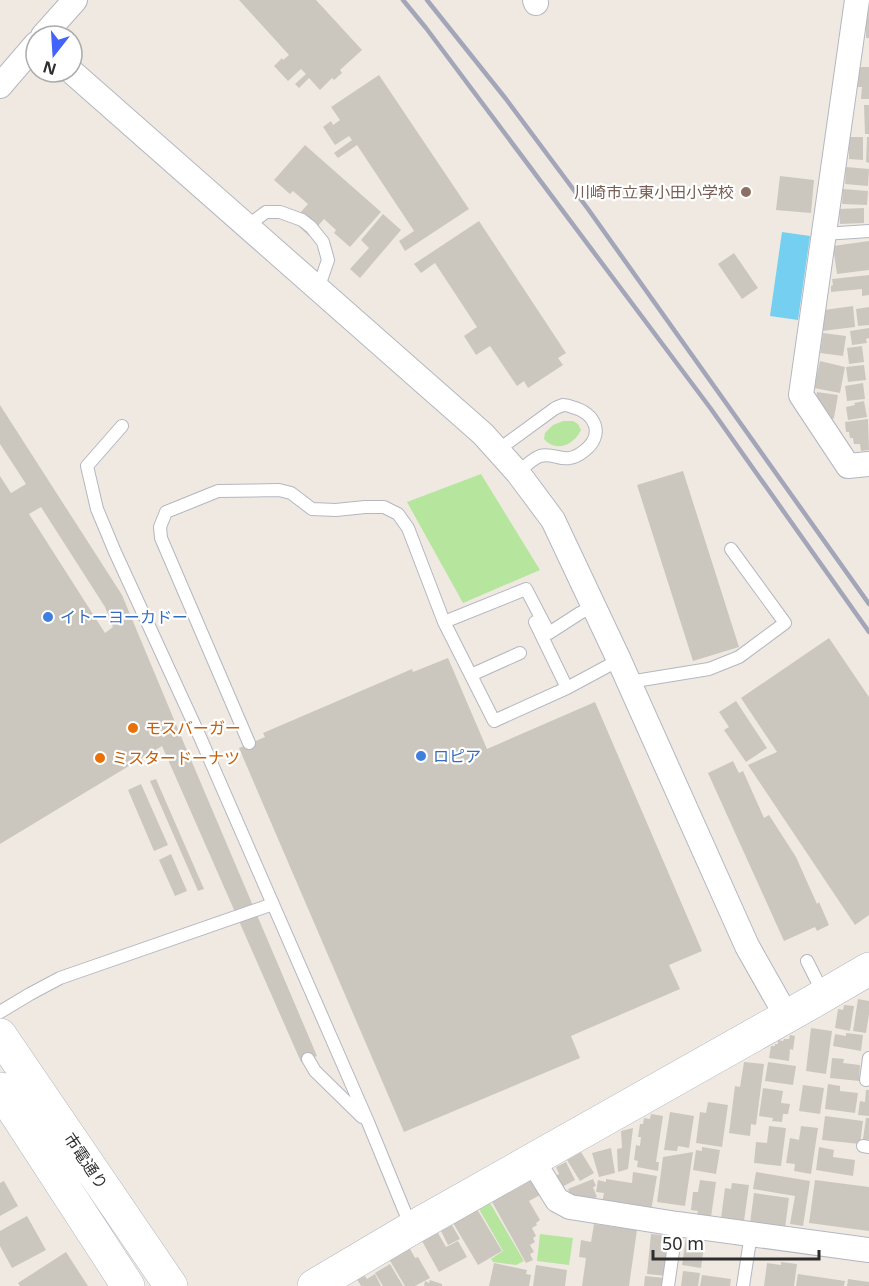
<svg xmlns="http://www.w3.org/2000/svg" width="869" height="1286" font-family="'Noto Sans','Noto Sans JP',sans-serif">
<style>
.green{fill:#b6e59e}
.water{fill:#75cff0}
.building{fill:#cbc7bf;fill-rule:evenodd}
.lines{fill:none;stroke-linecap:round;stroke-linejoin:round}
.lane-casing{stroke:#b4b7c1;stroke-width:14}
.street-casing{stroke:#b4b7c1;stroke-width:26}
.secondary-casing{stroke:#b4b7c1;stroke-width:34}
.lane{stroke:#fff;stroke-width:12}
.street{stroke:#fff;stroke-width:24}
.secondary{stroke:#fff;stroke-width:33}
.rail{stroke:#a3a6b8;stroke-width:4.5}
.education-dot{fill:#8d6e63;stroke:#fff;stroke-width:2}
.shop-dot{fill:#3f7fe0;stroke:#fff;stroke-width:2}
.food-dot{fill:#e8710a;stroke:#fff;stroke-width:2}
.labels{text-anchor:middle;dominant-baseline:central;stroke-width:4.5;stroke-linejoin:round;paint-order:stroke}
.education-label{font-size:16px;fill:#785e54;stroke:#fff;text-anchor:end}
.shop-label{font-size:16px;fill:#366cbe;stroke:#fff;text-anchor:start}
.food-label{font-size:16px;fill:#c56008;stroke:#fff;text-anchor:start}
.street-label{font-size:16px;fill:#2e2e2e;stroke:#fff}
</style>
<rect width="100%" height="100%" fill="#efe9e1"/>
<path class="green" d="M563 421H573L578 424 581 430C574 445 556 453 544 439L545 433 553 425Z
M481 474 540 570 463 603 407 502Z
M490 1203 524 1261 516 1265 493 1262 491 1259 503 1251 479 1209Z
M540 1234 573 1238 569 1265 537 1261Z"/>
<path class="water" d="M782 232 810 236 798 320 770 316Z"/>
<path class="building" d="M239 0H316L362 50 340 70 342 73 334 80 332 78 320 90 309 78 299 88 295 84 306 74 301 69 288 81 274 66 282 58 283 60 289 55Z
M866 9H869V38H866Z
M859 67H869V99H861L862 87H858Z
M379 75 469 209 405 251 399 241 414 231 357 145 338 158 334 153 352 140 349 136 335 145 323 127 331 121 333 125 340 120 331 107Z
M864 105H869V134H865Z
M849 137H863V160L849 159Z
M867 137H869V163L866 162Z
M305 145 381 212 350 247 334 233 336 230 324 219 309 236 293 221 308 204 293 191 290 194 274 180Z
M846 167 869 169 868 186 845 184Z
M780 176 814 180 811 213 776 210Z
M843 189 868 191 867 205 842 204Z
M864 208V223L840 224 839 209Z
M383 214 401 230 360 278 350 269 369 248 361 240Z
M479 221 566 353 558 358 563 365 528 388 524 381 517 386 490 346 476 355 464 336 477 327 435 263 421 273 414 264Z
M869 241V270L837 274 833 246Z
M734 253 758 288 742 299 718 264Z
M869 275V295L862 296V289L831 292V286L833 285 832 279Z
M853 306 855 327 822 331 821 319 825 318 824 310Z
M869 307V325L858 326 856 309Z
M869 328V338L866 339 867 343 852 345 850 331Z
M823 333 846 336 843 356 820 353Z
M862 346 864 362 849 364 847 348Z
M820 361 845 367 840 393 814 388Z
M864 365 866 380 848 382 846 367Z
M863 383 865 399 847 401 845 386Z
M817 392 838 395 834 418 831 420 816 397Z
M864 401 867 417 848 420 846 407 855 405 854 403Z
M0 405 122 595 180 734 317 1056 301 1062 162 746 0 844V476L11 493 26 484 0 444ZM41 507 105 607 113 627 105 633 29 514Z
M868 419 869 450 861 451 860 444H854L853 438H850L849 432H846L845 422Z
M683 471 739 647 693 661 637 485Z
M829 638 869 697V915L855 925 748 765 777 752 741 698Z
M448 658 487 749 595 702 702 951 669 965 680 989 571 1036 580 1058 404 1132 239 748 265 737 263 733 412 669 413 672Z
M736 701 767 748 746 762 724 730 729 727 719 712Z
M733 761 739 773 743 771 764 818 769 815 796 857 817 904 819 902 829 925 817 931 815 927 784 941 708 773Z
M156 779 204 889 198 891 150 781Z
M141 784 168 845 154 851 128 790Z
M171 854 187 891 175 896 159 860Z
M858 999 869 1001V1014L866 1033 853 1031Z
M844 1005 854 1006 850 1031 835 1028 838 1009 843 1010Z
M811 1028 832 1031 826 1074 806 1071Z
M846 1033 863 1035 861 1051 833 1046 835 1034 846 1036Z
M790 1035 795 1036 793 1050 790 1049 789 1061 769 1058 771 1046H775V1044H778V1040L783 1041 784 1039H789Z
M832 1058 844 1059 843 1063 860 1065 859 1081 830 1078Z
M744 1062 764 1064 756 1125 751 1124 750 1136 729 1133 735 1086 740 1087Z
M768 1062 796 1066 793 1085 765 1081Z
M828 1084 840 1086V1091L858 1093 855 1113 825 1109Z
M803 1085 824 1088 820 1114 799 1111Z
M763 1088 783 1091 781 1103 790 1104 788 1114H783L782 1122 772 1121 773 1118 759 1116Z
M866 1090H869V1116L858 1115 860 1101 865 1102Z
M708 1102 728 1105 722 1147 696 1143 700 1112 706 1113Z
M670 1112 694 1116 689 1148 678 1146 677 1151 664 1150Z
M651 1114 663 1116 656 1162H659L658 1171 637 1167 638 1161 634 1160 636 1145 640 1146 641 1137H638L640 1124H643L644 1118 650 1119Z
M825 1116 863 1121 860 1144 822 1140Z
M866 1118H869V1140L863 1139Z
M769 1126 786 1128 781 1166 754 1163 756 1142 767 1143Z
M801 1126 818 1128 811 1174 794 1171 795 1164 786 1163 790 1138 799 1140Z
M633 1128 628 1169 618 1172 617 1149 622 1148 621 1131Z
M702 1147 720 1150 716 1174 693 1170 696 1150 702 1151Z
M819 1147 834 1150 833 1157 855 1160 853 1176 816 1170Z
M611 1148 615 1173 599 1177 592 1153Z
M581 1152 594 1173 580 1181 567 1160Z
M693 1152 685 1206 657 1202 663 1157Z
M566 1162 575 1180 562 1187 559 1180 557 1182 555 1176 559 1174 556 1167Z
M633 1172 657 1176 651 1211 602 1203 604 1193 596 1192 598 1180 606 1182V1179L632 1183Z
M756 1172 810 1181 803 1226 790 1224 795 1196 753 1189Z
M531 1179 540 1195 529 1201 540 1220 536 1223 537 1225 532 1228 536 1236 533 1238 535 1242 530 1245 534 1252 530 1254 533 1260 526 1263 491 1200Z
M593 1179 596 1186 593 1187 597 1197 585 1201 572 1199 568 1189Z
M700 1180 716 1182 711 1217 697 1215 698 1211 691 1210 693 1192H698Z
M815 1180 869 1187V1231L809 1223Z
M4 1181 18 1206 0 1216V1183Z
M732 1183 749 1185 744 1221 721 1218 725 1188 731 1189Z
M754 1193 789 1198 785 1228 750 1223Z
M477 1209 502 1251 478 1265 453 1223Z
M27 1216 46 1250 12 1268 0 1246V1231Z
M594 1224 637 1230 629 1286H582L586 1258 579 1257 581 1240 591 1242Z
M452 1225 460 1239 448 1245 441 1231Z
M438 1233 446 1247 458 1241 467 1257 439 1272 422 1241Z
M651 1234 671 1236 667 1276 647 1274Z
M686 1237 705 1240 701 1268 682 1265Z
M409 1247 415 1258 418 1257 430 1278 415 1286H405L389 1259Z
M66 1252 88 1286H20L18 1283Z
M781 1262 797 1264 794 1286H764L767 1263 781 1265Z
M494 1263 527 1270 526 1274 531 1275 529 1286H489Z
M390 1264 403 1286H383L375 1273Z
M536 1265 567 1270 565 1286H533Z
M683 1271 700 1273 698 1286H681Z
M375 1274 381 1286H361L357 1279 364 1275 367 1279Z
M798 1274 845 1281 844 1286H796Z
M702 1275 731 1279 730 1286H700Z
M645 1276 665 1278 664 1286H644Z
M848 1279 869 1282V1286H847Z
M430 1280 442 1284V1286H424L425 1281 429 1283Z"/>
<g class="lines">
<g class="lane-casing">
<path id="lane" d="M247 226 266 212H280L302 220 311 227 323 242 328 260 318 289
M824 234 869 231
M122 426 87 466 97 509 115 552 200 737 368 1122 411 1227
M498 450 554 409C557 407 560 406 563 405 565 405 570 406 572 407 596 413 605 435 584 451 564 467 555 451 540 456 532 459 524 467 518 473
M444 622 526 589 549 633 580 613 594 606
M535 622 567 688
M471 675 520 653
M629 682 709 669 739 657 785 623 731 549
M249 743 161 538 160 527 166 512 218 491 279 490 291 493 312 509 336 510 365 507H384L398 514 408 528 444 622 494 721 567 688 619 660
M807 961 824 995
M0 1012 30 994 60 978 273 904
M308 1059 315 1071 362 1117
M866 1080 869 1058
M863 1146 869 1147
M668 1286 677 1224
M743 1286 751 1234"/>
</g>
<g class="street-casing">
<path id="street" d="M535 0 536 3
M857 0 801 395 848 466 869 464
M43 36 75 0
M72 72 483 434 518 473 553 520 619 660 747 946 787 1017
M0 86 36 44
M533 1161 557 1200 570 1207 677 1224 869 1250"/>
</g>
<g class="secondary-casing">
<path id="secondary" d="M0 1035 171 1286
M0 1089 128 1286
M314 1286 412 1228 807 1005 869 969"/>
</g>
<use href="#lane" class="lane"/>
<use href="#street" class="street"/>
<use href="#secondary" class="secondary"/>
<path class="rail" d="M403 0 426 28 711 409 869 632
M427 0 506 99 588 209 869 604"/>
</g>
<circle class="education-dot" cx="746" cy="192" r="6"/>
<g class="shop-dot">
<circle cx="48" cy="617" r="6"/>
<circle cx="421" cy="756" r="6"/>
</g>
<g class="food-dot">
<circle cx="133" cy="728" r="6"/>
<circle cx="100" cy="758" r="6"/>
</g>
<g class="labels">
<g class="education-label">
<text x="734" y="192">川崎市立東小田小学校</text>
</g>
<g class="shop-label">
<text x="60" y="617">イトーヨーカドー</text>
<text x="433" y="756">ロピア</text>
</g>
<g class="food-label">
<text x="145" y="728">モスバーガー</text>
<text x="112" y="758">ミスタードーナツ</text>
</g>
<g class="street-label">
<text transform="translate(86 1161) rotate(56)">市電通り</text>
</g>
</g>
<g transform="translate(54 54) rotate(197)"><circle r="28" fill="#ffffff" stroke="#ababab" stroke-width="1.5"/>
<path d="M0-4.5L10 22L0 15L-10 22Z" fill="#4264fb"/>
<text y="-9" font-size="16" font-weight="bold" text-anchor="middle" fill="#2e2e2e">N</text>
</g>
<path d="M653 1250v9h166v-9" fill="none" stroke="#2e2e2e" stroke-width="3"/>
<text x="662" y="1250" font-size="18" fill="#2e2e2e" stroke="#ffffff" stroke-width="4.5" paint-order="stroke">50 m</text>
</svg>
